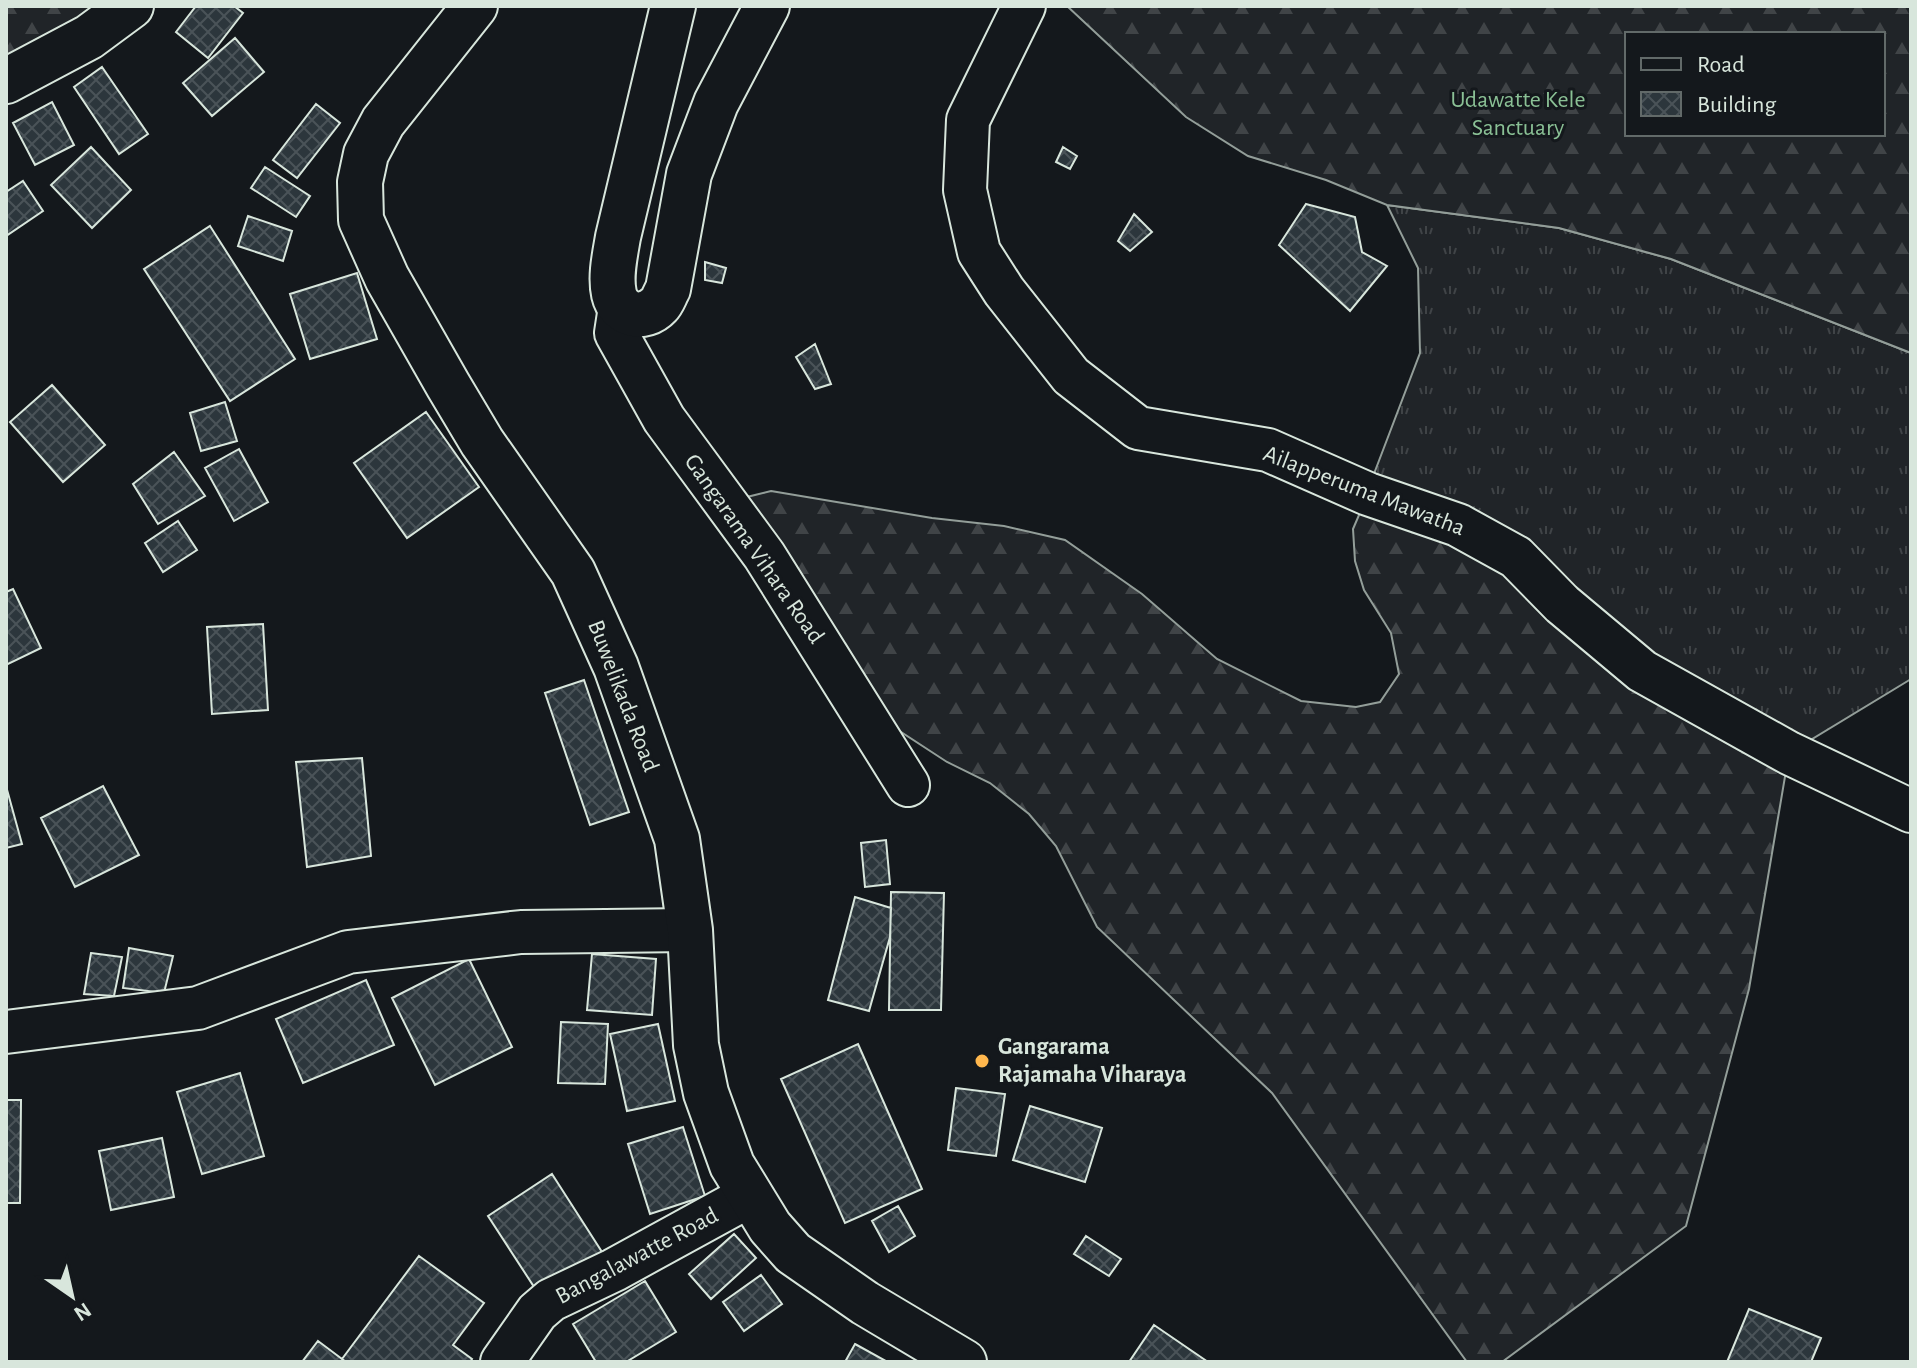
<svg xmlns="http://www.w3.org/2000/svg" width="1917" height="1368" font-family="'Alegreya Sans',sans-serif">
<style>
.grass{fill:url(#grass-tufts);stroke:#939e99;stroke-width:2}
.forest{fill:url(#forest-firs);stroke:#939e99;stroke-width:2;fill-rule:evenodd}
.building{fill:url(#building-cross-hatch);stroke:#d8e6dc;stroke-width:2}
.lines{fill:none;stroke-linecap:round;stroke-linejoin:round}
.minor-casing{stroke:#d8e6dc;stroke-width:46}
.major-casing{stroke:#d8e6dc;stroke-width:48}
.highway-casing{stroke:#d8e6dc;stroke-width:48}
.minor{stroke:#14181c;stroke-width:42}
.major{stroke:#14181c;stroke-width:44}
.highway{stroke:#14181c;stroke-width:44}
.poi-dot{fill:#ffb74d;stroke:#14181c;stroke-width:3}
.labels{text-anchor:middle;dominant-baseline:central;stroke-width:6;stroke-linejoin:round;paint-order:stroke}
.park-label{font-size:24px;fill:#8ac095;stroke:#14181c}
.street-label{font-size:24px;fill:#d8e6dc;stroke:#14181c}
.poi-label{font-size:24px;font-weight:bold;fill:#d8e6dc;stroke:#14181c;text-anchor:start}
</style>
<defs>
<pattern id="grass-tufts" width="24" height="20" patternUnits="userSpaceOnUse" patternTransform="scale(2)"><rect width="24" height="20" fill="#202428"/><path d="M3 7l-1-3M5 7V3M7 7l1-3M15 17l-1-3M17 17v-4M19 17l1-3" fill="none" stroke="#404447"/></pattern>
<pattern id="forest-firs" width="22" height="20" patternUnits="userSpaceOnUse" patternTransform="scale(2)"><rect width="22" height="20" fill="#202428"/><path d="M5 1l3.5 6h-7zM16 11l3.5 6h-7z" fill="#404447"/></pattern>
<pattern id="building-cross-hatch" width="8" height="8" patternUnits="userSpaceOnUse" patternTransform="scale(2)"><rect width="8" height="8" fill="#2c363c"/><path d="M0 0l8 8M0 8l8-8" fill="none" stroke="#4a5358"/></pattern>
</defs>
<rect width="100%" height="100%" fill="#14181c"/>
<path class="grass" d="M1387 205 1559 228 1671 259 1911 353V679L1789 753 1372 479 1420 353 1418 268Z"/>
<path class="forest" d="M6 6H105L6 65Z
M1067 6H1911V353L1671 259 1559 228 1387 205 1326 180 1248 156 1186 117ZM1627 34H1883V134H1627Z
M771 491 932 518 1004 526 1065 540 1142 594 1217 659 1301 701 1356 707 1380 702 1399 674 1391 633 1364 590 1355 561 1353 529 1368 494 1458 525 1789 753 1749 989 1686 1226 1502 1362H1467L1272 1093 1097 927 1056 846 1029 814 990 783 947 762 895 728 747 497Z"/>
<path class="building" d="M196 6H234L243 13 208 58 176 32Z
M235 38 264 72 212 116 183 83Z
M102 67 148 134 119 154 74 87Z
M52 102 74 145 35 165 13 123Z
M316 104 340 123 297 178 273 160Z
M91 147 131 190 92 228 51 185Z
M1063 147 1077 156 1070 169 1056 162Z
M265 167 310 196 296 217 251 188Z
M23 181 43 211 6 236V192Z
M1306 204 1355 217 1362 252 1387 266 1350 311 1279 245Z
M1134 214 1152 232 1130 251 1118 241Z
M248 216 292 231 283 261 238 246Z
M210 226 295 359 230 401 144 269Z
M705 262 726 268 722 283 705 280Z
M357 273 377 339 310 359 290 294Z
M815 344 831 384 815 389 796 357Z
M52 385 105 445 63 482 10 422Z
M225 402 237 441 201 451 190 413Z
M426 412 479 487 407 538 354 463Z
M239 449 268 502 234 521 205 468Z
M174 452 205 496 158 524 133 484Z
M178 521 197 550 163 572 145 543Z
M13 589 41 648 6 665V592Z
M263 624 268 710 212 714 207 627Z
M584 680 629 812 590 825 545 693Z
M362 758 371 856 307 867 296 762Z
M6 786 22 844 6 848Z
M103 786 139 855 75 887 41 818Z
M886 840 890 884 865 887 861 843Z
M891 892 944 893 941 1010H889Z
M855 897 891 908 890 937 869 1011 828 1000Z
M129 948 173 956 164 993 123 988Z
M91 953 122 957 114 996 84 994Z
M592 954 656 959 652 1015 587 1010Z
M469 959 512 1047 435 1085 392 998Z
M366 980 394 1045 303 1083 276 1019Z
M561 1022 608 1024 605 1084 558 1083Z
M658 1024 675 1101 627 1111 610 1034Z
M858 1044 922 1189 845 1223 781 1079Z
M240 1073 264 1156 202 1174 177 1092Z
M956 1088 1005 1094 996 1156 948 1150Z
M6 1100H21L20 1203H6Z
M1030 1106 1102 1128 1085 1182 1013 1160Z
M683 1127 705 1196 650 1214 628 1144Z
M162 1138 174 1197 111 1210 99 1151Z
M552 1174 602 1252 538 1293 488 1216Z
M898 1206 915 1236 889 1252 872 1221Z
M734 1234 756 1258 711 1299 689 1274Z
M1086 1236 1121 1259 1109 1276 1074 1254Z
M419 1256 484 1303 453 1345 472 1359 470 1362H346L342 1359Z
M761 1275 782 1304 744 1331 723 1302Z
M645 1281 676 1332 626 1362H596L573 1324Z
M1749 1309 1821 1338 1811 1362H1727Z
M1154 1325 1208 1362H1129Z
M318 1341 346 1362H302Z
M855 1344 886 1361 845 1362Z"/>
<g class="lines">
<g class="minor-casing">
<path id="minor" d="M1024 6 968 120 965 190 979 252 1004 291 1071 376 1138 428 1268 450 1368 494 1458 525 1516 557 1562 604 1642 671 1789 753 1911 811
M620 307 616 333 664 419 764 555 908 785
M6 1032 198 1008 348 952 521 932 690 930
M502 1362 537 1312 551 1300 614 1270 749 1196"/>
</g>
<g class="major-casing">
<path id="major" d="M475 6 383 122 366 154 360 182 361 220 387 278 448 385 482 442 573 572 616 667 677 839 690 930 696 1045 706 1093 732 1165 770 1227 793 1253 865 1303 964 1362
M673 6 618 237C615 255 610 276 614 294 619 316 644 321 659 305 663 301 665 294 668 289L689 174 716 103 767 6"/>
</g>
<g class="highway-casing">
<path id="highway" d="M6 81 89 37 131 6"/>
</g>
<use href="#minor" class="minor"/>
<use href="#major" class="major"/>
<use href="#highway" class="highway"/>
</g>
<circle class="poi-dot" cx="982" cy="1061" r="8"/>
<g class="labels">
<g class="park-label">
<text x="1518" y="100">Udawatte Kele<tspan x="1518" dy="28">Sanctuary</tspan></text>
</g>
<g class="street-label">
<text transform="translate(1364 491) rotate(21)">Ailapperuma Mawatha</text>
<text transform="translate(754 549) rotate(55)">Gangarama Vihara Road</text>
<text transform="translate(623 696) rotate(69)">Buwelikada Road</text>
<text transform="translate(637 1256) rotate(-28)">Bangalawatte Road</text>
</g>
<g class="poi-label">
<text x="998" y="1047">Gangarama<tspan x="998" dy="28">Rajamaha Viharaya</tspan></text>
</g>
</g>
<rect width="1917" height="1368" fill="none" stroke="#d8e6dc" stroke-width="16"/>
<rect x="1625" y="32" width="260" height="104" fill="#14181c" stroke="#626a69" stroke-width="2"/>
<rect x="1641" y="58" width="40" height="12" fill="#14181c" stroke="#626a69" stroke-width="2"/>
<text x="1697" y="72" font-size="24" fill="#d8e6dc">Road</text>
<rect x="1641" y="92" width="40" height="24" fill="url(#building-cross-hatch)" stroke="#626a69" stroke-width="2"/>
<text x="1697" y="112" font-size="24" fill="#d8e6dc">Building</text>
<g transform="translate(72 1296) rotate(146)" stroke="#14181c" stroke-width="6" paint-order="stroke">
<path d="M0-6L14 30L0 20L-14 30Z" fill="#d8e6dc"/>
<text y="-12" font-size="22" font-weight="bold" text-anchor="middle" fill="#d8e6dc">N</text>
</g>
</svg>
